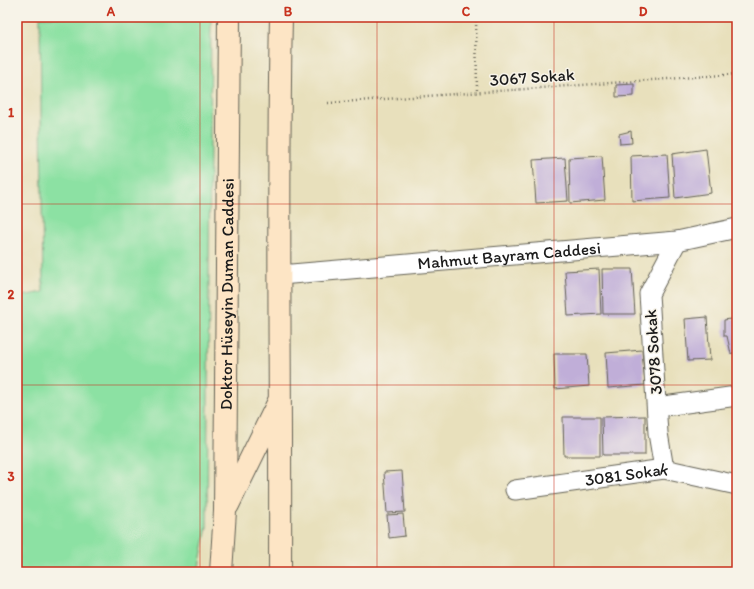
<svg xmlns="http://www.w3.org/2000/svg" width="754" height="589" font-family="Itim,sans-serif">
<style>
.green{fill:#8ce1a3;stroke:#547e60}
.building{fill:#c0aed8}
.lines{fill:none;stroke-linecap:round;stroke-linejoin:round}
.minor-casing{stroke:#636154;stroke-width:21}
.secondary-casing{stroke:#636154;stroke-width:24}
.path{stroke:#636154;stroke-width:2.5;stroke-dasharray:1 3;stroke-linecap:butt}
.minor{stroke:#fff;stroke-width:19}
.secondary{stroke:#fde5c5;stroke-width:22}
.grid{fill:none;stroke:#c8321e;stroke-width:1;stroke-opacity:0.55}
.labels{text-anchor:middle;dominant-baseline:central;stroke-width:3;stroke-linejoin:round;paint-order:stroke}
.street-label{font-size:17px;fill:#1c1c1c;stroke:#f7f3e8}
.neatline{fill:none;stroke:#c8321e;stroke-width:1.5}
.grid-label{font-size:13px;text-anchor:middle;font-weight:bold;fill:#c8321e}
</style>
<rect width="100%" height="100%" fill="#f7f3e8"/>
<filter id="ink" filterUnits="userSpaceOnUse"><feTurbulence type="fractalNoise" baseFrequency=".025" numOctaves="2"/><feDisplacementMap in="SourceGraphic" scale="8" xChannelSelector="R" yChannelSelector="G"/><feConvolveMatrix kernelMatrix="1 2 1 2 8 2 1 2 1" color-interpolation-filters="sRGB"/></filter>
<filter id="wash" filterUnits="userSpaceOnUse"><feTurbulence type="fractalNoise" baseFrequency=".012" numOctaves="4" result="noise"/><feDisplacementMap in="SourceGraphic" scale="16" xChannelSelector="R" yChannelSelector="G"/><feGaussianBlur stdDeviation="0.9" result="paint"/><feColorMatrix in="noise" values="0 0 0 0 0 0 0 0 0 0 0 0 0 0 0 0 0 1.4 0 .05"/><feComposite in="paint" operator="in"/></filter>
<g filter="url(#wash)">
<rect width="100%" height="100%" fill="#e8e0bc"/>
<path class="green" d="M40 17H211L207 527 198 572H17V297L43 292Z"/>
<g id="blocks">
<path class="building" d="M634 84V96L616 97V85Z
M631 131 632 143 620 144 619 134Z
M706 149 711 193 675 198 672 154Z
M667 154 670 198 632 201 631 156Z
M602 156 605 200 570 203 569 158Z
M565 158 568 201 536 203 533 160Z
M599 269 601 314 568 316 565 271Z
M602 269H632L635 314H603Z
M707 317 710 360 688 361 685 319Z
M737 318V353L731 354 727 336H724V320Z
M642 350 645 385 608 388 606 353Z
M554 354H587L589 386 555 389Z
M645 416V455H603L602 417Z
M563 417H600V456H564Z
M402 471 405 512 387 513 384 472Z
M403 514 405 536 389 538 387 515Z"/>
</g>
</g>
<g filter="url(#ink)">
<use href="#blocks" fill-opacity="0" stroke="#636154" stroke-width="1"/>
<g class="lines">
<g class="minor-casing">
<g id="minor">
<path id="s1" d="M280 275 677 241 737 228"/>
<path d="M657 407 737 396"/>
<path d="M664 469 658 433 649 294 677 241"/>
<path id="s2" d="M515 490 664 469 737 485"/>
</g>
</g>
<g class="secondary-casing">
<g id="secondary">
<path d="M228 505 279 401"/>
<path id="s3" d="M221 572 225 511 229 17"/>
<path d="M280 572C281 387 277 202 281 17"/>
</g>
</g>
<path class="path" d="M476 17 477 93
M328 103 737 74"/>
<use href="#minor" class="minor"/>
<use href="#secondary" class="secondary"/>
</g>
</g>
<path class="grid" d="M200 17V572M377 17V572M554 17V572M17 204H737M17 385H737"/>
<g class="labels">
<g class="street-label">
<text transform="translate(532 77) rotate(-4)">3067 Sokak</text>
<text stroke="none"><textPath href="#s1" startOffset="230">Mahmut Bayram Caddesi</textPath></text>
<text stroke="none"><textPath href="#s3" startOffset="278">Doktor Hüseyin Duman Caddesi</textPath></text>
<text transform="translate(653 352) rotate(-94)">3078 Sokak</text>
<text stroke="none"><textPath href="#s2" startOffset="113">3081 Sokak</textPath></text>
</g>
</g>
<rect width="754" height="589" fill="none" stroke="#f7f3e8" stroke-width="44"/>
<rect x="22" y="22" width="710" height="545" class="neatline"/>
<g class="grid-label">
<text x="111" y="16">A</text>
<text x="288" y="16">B</text>
<text x="466" y="16">C</text>
<text x="643" y="16">D</text>
<text x="11" y="117">1</text>
<text x="11" y="299">2</text>
<text x="11" y="481">3</text>
</g>
</svg>
